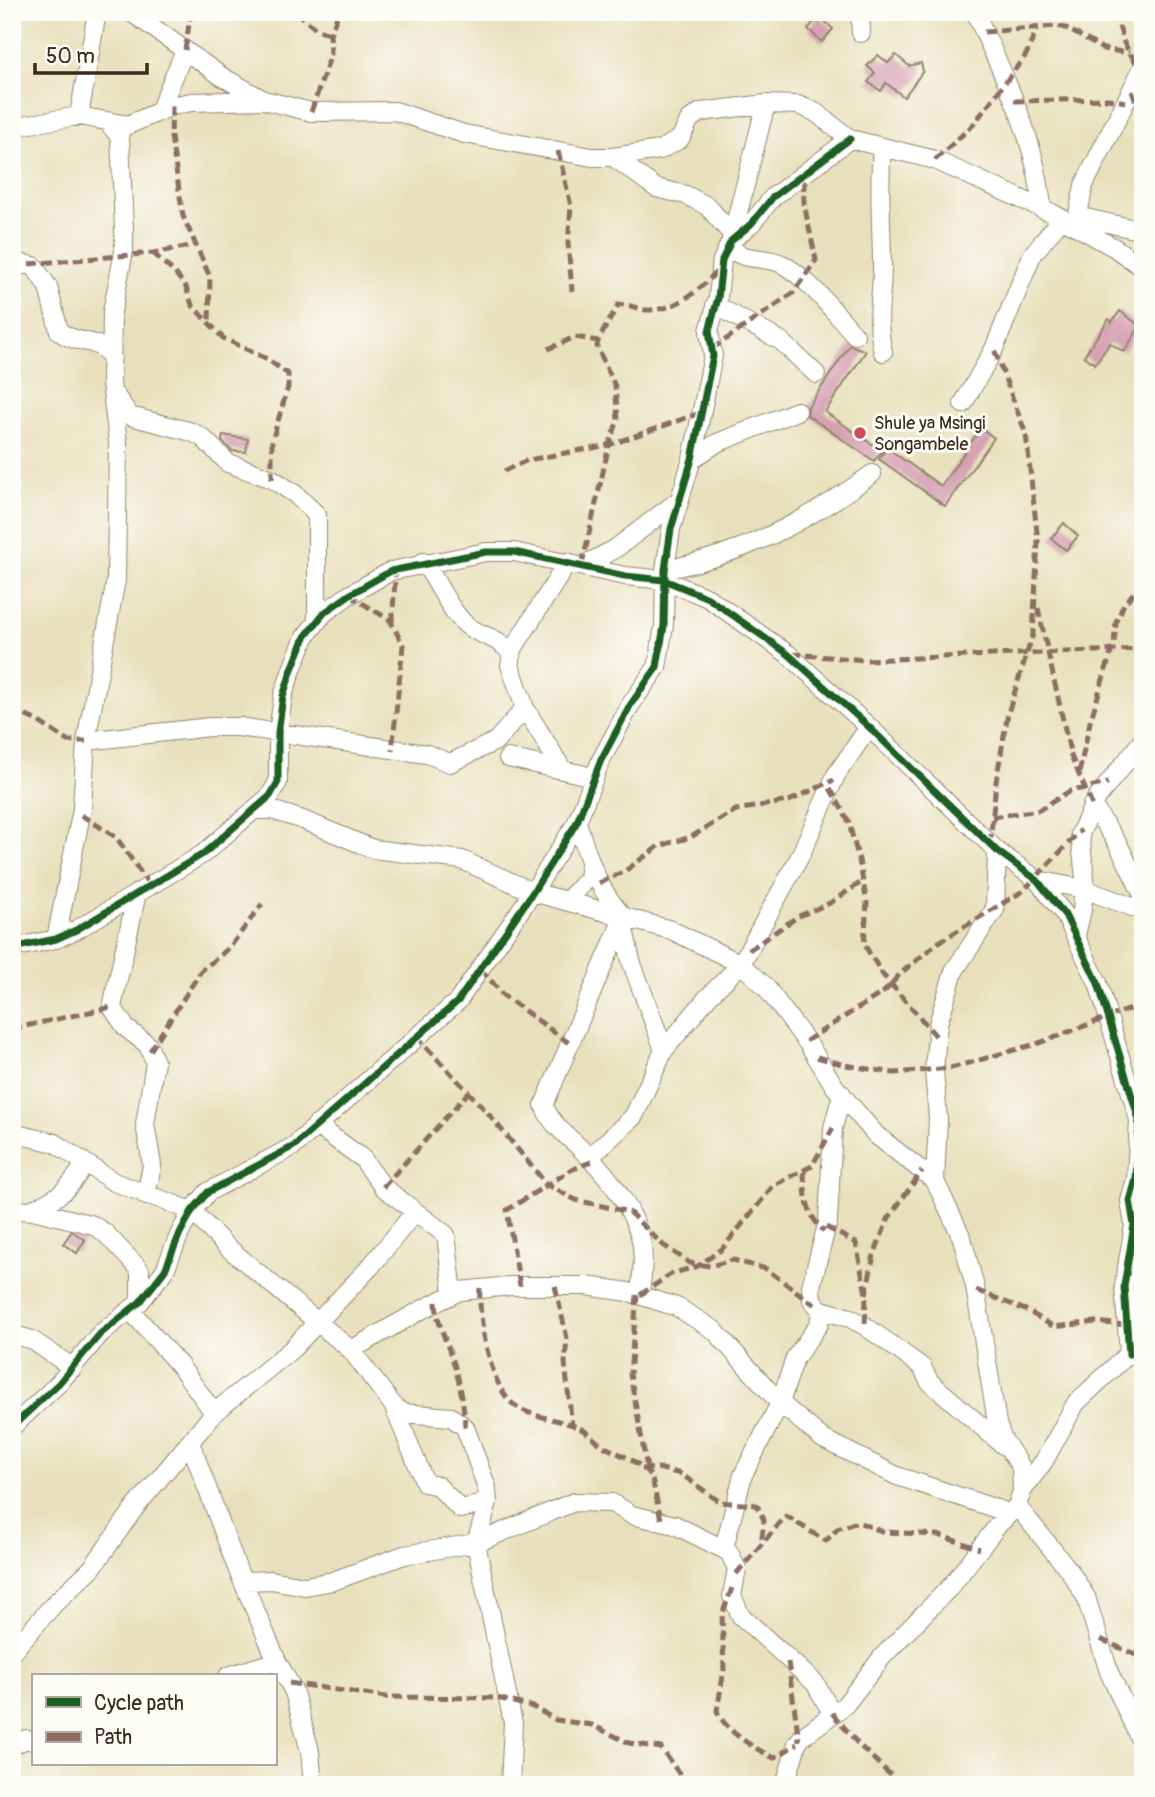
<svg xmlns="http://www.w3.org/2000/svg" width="1155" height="1797" font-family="Pangolin,sans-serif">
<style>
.building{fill:#d49eb0}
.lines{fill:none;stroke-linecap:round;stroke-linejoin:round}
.minor-casing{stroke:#92856d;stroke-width:20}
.minor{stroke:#fff;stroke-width:18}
.quiet{stroke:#8d6e63;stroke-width:5;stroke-dasharray:10 5;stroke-linecap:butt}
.cycleway-casing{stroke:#fdfcf7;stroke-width:11}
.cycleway{stroke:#1b5e20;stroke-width:7}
.poi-dot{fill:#d1495b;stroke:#fdfcf7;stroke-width:2.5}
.labels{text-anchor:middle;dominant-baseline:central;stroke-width:6;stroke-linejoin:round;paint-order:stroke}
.poi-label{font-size:18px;fill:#3b2a1e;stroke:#fdfcf7;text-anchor:start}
</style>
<rect width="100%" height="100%" fill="#fdfcf7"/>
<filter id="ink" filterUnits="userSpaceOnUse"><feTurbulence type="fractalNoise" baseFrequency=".0143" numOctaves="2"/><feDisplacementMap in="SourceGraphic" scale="14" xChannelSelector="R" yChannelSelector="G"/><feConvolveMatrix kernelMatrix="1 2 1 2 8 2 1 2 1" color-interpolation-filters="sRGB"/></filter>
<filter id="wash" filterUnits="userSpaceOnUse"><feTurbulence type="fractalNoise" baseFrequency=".00686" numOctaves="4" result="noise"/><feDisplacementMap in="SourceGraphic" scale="28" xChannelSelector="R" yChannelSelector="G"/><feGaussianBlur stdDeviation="1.57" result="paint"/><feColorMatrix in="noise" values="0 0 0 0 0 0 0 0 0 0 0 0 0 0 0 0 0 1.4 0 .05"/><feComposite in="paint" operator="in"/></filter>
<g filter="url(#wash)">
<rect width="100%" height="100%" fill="#e8e0bc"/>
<g id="blocks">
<path class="building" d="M819 16 833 29 822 42 808 29Z
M878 55 888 63 896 55 909 66 921 63 923 71 904 97 886 83 881 91 868 82 875 73 867 66Z
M1120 311 1140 326 1124 352 1110 343 1095 364 1084 356 1109 319 1112 322Z
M850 345 866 351 825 412 882 451 874 461 807 415 808 407Z
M981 428 994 438 945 506 879 459 887 448 941 486Z
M223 435 248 439 246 452 232 451 222 441Z
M1064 523 1078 536 1066 550 1051 538Z
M72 1231 85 1240 77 1253 63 1244Z"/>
</g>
</g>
<g filter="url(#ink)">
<use href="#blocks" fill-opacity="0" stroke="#92856d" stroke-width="2"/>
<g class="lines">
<g class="minor-casing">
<path id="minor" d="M131 12 221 76 264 100 311 112 395 111 464 134 592 157H613L660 150 680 139 690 119 701 112 766 104 798 105 815 112 850 139 935 160 1052 213 1115 248 1143 268
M860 12 861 33
M975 12C1003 74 1037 140 1042 209
M159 112 185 50
M79 116 97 12
M12 127 79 116 128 125 172 106 191 102 262 100
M882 148C878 190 882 226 882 266 882 301 875 316 883 352
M613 157 656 188 686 195 707 206 732 234
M1077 216 1143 231
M1076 224 1084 185 1143 67
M731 240 766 104
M729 246C744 264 765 254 784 265 812 282 833 311 855 335
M12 268 24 264 34 266 48 287 59 331C77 346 94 335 112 357
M715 305 781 341 816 374
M115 395 130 416 192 432 203 438 228 463 272 479 295 494 317 515V621
M963 404 994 349 1032 255 1062 218
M692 459 717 443 797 411
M423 562C438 581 446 605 463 622 479 638 499 635 511 654
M584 565 615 549 678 501
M665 570C744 554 808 521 872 474
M86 741 210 727H239L427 754 450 763 496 741 525 708
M508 758 594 777
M562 769 525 708 510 665 513 649 568 562
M1092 805 1118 844 1143 895
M257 810H272L303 820 373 849 462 860 533 892 671 930 741 964 765 986 809 1045 835 1087 876 1135 935 1181 962 1238 975 1287 997 1423 1002 1438 1021 1467 1022 1491 1017 1506 998 1525 951 1586 883 1656 845 1705 802 1737 797 1744 785 1785
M577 822C588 856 596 887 621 914
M1037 880 1084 889 1143 911
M137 893 112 1007 126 1028 148 1045 155 1062 145 1124 152 1165 146 1196
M568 900 588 878 590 864
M624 916 544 1105C550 1124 568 1136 582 1150 604 1170 628 1202 638 1230 646 1251 642 1274 640 1295
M622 920 631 961 664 1050
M1076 935 1082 910 1085 878 1080 834 1096 799 1143 740
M56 939 82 809 86 741 116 580 118 443 111 382 112 312 124 251V230L120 137 107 121
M12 948 56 939 76 930 203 854 270 796 278 782V733L283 696 292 669 305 637 324 613 349 595 391 571 486 552H514L625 576 664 580 708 598 788 654 869 727 997 851 1037 880 1065 915 1098 983 1139 1120 1136 1179 1130 1201 1134 1225 1124 1286 1129 1354
M842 1094 833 1128 828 1221 811 1286 812 1300 821 1310 850 1318 865 1326 922 1367 929 1381 1003 1445
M316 1125 362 1158 383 1187 446 1235 453 1293
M12 1133 55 1143 114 1182 192 1211 226 1246 351 1350 393 1405 403 1413 451 1417 465 1427 487 1488 488 1503 476 1543 513 1723 510 1785
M590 1157 634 1116 664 1050 708 997 741 964 799 858 836 775 869 727
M935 1181 938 1119 934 1070 938 1024 954 971 995 909 997 851
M12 1210 37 1211 93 1225 105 1233 140 1270V1302
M30 1210C57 1200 71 1188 85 1163
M131 1311 180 1366 214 1413
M12 1334 32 1340 73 1368
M351 1350 423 1309 460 1291 511 1286H586L629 1292 677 1307 714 1330 780 1403 823 1439 897 1476 1009 1513
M393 1405 425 1483 438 1486 460 1509 488 1503
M12 1427 59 1383 100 1334 140 1302 165 1270 180 1233 192 1211 208 1192 294 1146 458 1001 533 892 577 822 601 760 631 704 657 667 664 626 665 570 671 529 692 459 713 356 709 331 718 298 722 260 731 241 751 224 773 197 850 139
M190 1442 237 1568 277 1661 294 1692 310 1751 313 1785
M1022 1491 1044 1461 1076 1403 1143 1340
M1017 1506 1069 1570 1086 1597 1109 1672 1143 1746
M724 1548 743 1475 780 1403 795 1358 819 1324 821 1310
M245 1581 271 1580 305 1586 333 1581 404 1555 476 1543 574 1502 612 1503 632 1515 675 1525 729 1552 737 1569 732 1596 741 1616 815 1683 832 1713
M12 1652 54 1604 92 1568 134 1509 214 1413 292 1349 371 1266 414 1213
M228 1676 277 1661
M12 1746 26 1739 33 1741"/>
</g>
<use href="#minor" class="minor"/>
<path class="quiet" d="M296 12 317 30 330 34
M1115 12 1124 43 1141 71
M984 32 1057 26 1066 28 1103 49 1130 53
M185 50 191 12
M1132 91 1143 121
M1014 101 1108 99 1126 102
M172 106 171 137 183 216 210 277 209 322
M311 112 331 54 330 34 339 12
M558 151 571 206 568 243 572 291
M935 160 973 125 1026 55 1037 29
M153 253 175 273 186 287 192 305 223 338 267 359 288 374V387L272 441V479
M29 264 153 253 196 245
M548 349 575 337 598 341 618 305C630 303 639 311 650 310 679 309 702 288 720 268
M712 349 793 293 816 260 804 204V174
M504 471 528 460 609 445 700 413
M582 565 609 445 618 420 615 386 597 347 598 341
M349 595 390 620 403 645 392 751
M1038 608 1071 756 1092 805
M392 622 396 569
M792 654 866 660 1143 649
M12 709 39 722 68 741H86
M1079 773 1090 722 1114 643 1116 622 1124 604 1143 582
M830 788 848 820 859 860 867 903 864 944 883 975 936 1036
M81 815 116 837 150 886
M992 817 1039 810 1070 791 1108 783
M990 844 996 782 1008 713 1033 634 1038 541 1026 434 994 349
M599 883 625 871 659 846 691 837 736 810 789 801 834 780
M749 950 797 917 830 903 863 881
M481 969 503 995 569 1043
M12 1029 112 1007
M416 1036 487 1112 547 1185 576 1200 629 1212 663 1245 690 1263 710 1266 733 1260 766 1269 815 1305
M806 1041 885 991 901 973 939 942 1023 891 1081 830
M150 1051 201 971 230 947 262 904
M817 1057 845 1065 894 1073 951 1068 1039 1043 1143 1004
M804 1172C805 1195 806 1215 824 1231
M383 1187 468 1093
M826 1227 856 1243 866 1294 865 1327
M520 1286 507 1210 571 1170 593 1161
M555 1286 567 1338 565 1363 572 1426
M480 1288C478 1317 490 1386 513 1404 531 1419 563 1418 583 1430 591 1435 597 1443 605 1447 619 1454 640 1462 650 1475 654 1481 658 1511 662 1522
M976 1290 1028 1311 1054 1327 1095 1322 1126 1325
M866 1294 874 1255 888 1219 922 1171
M637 1295 630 1374 648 1474
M640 1295 671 1274 698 1266 722 1249 774 1185 812 1166 833 1128
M436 1302C437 1324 446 1340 453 1361 460 1382 464 1404 465 1427
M1133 1350 1143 1392
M642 1469 658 1468 681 1474 720 1502 757 1505 764 1520 761 1545
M736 1574 786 1516 826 1541 837 1529 858 1522 884 1532 938 1535 980 1549
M732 1588 722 1615 724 1670 717 1711C727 1733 753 1747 774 1758L797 1744
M1100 1639 1143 1658
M788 1662 799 1741
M289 1683 386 1697 497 1698 533 1707 556 1720 592 1725 629 1743 661 1748 687 1785
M832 1713 859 1745 901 1785"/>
<g class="cycleway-casing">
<path id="cycleway" d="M12 948 56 939 76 930 203 854 270 796 278 782V733L283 696 292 669 305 637 324 613 349 595 391 571 486 552H514L625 576 664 580 708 598 788 654 869 727 997 851 1037 880 1065 915 1098 983 1139 1120 1136 1179 1130 1201 1134 1225 1124 1286 1129 1354
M12 1427 59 1383 100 1334 140 1302 165 1270 180 1233 192 1211 208 1192 294 1146 458 1001 533 892 577 822 601 760 631 704 657 667 664 626 665 570 671 529 692 459 713 356 709 331 718 298 722 260 731 241 751 224 773 197 850 139"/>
</g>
<use href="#cycleway" class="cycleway"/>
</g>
</g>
<circle class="poi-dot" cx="860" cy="433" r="7"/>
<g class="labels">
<g class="poi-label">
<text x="874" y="423">Shule ya Msingi<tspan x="874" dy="21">Songambele</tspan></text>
</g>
</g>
<rect width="1155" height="1797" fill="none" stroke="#fdfcf7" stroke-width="42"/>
<rect x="32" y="1674" width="245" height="91" fill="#fdfcf7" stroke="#afa8a0" stroke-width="2"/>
<rect x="46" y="1697" width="35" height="10" fill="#1b5e20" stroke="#afa8a0" stroke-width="2"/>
<text x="94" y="1710" font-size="21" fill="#3b2a1e">Cycle path</text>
<rect x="46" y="1732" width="35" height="10" fill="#8d6e63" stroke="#afa8a0" stroke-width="2"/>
<text x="94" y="1744" font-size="21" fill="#3b2a1e">Path</text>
<path d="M35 63v10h112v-10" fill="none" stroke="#3b2a1e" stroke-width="3.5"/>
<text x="46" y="63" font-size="21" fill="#3b2a1e" stroke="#fdfcf7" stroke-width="5" paint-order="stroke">50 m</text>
</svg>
